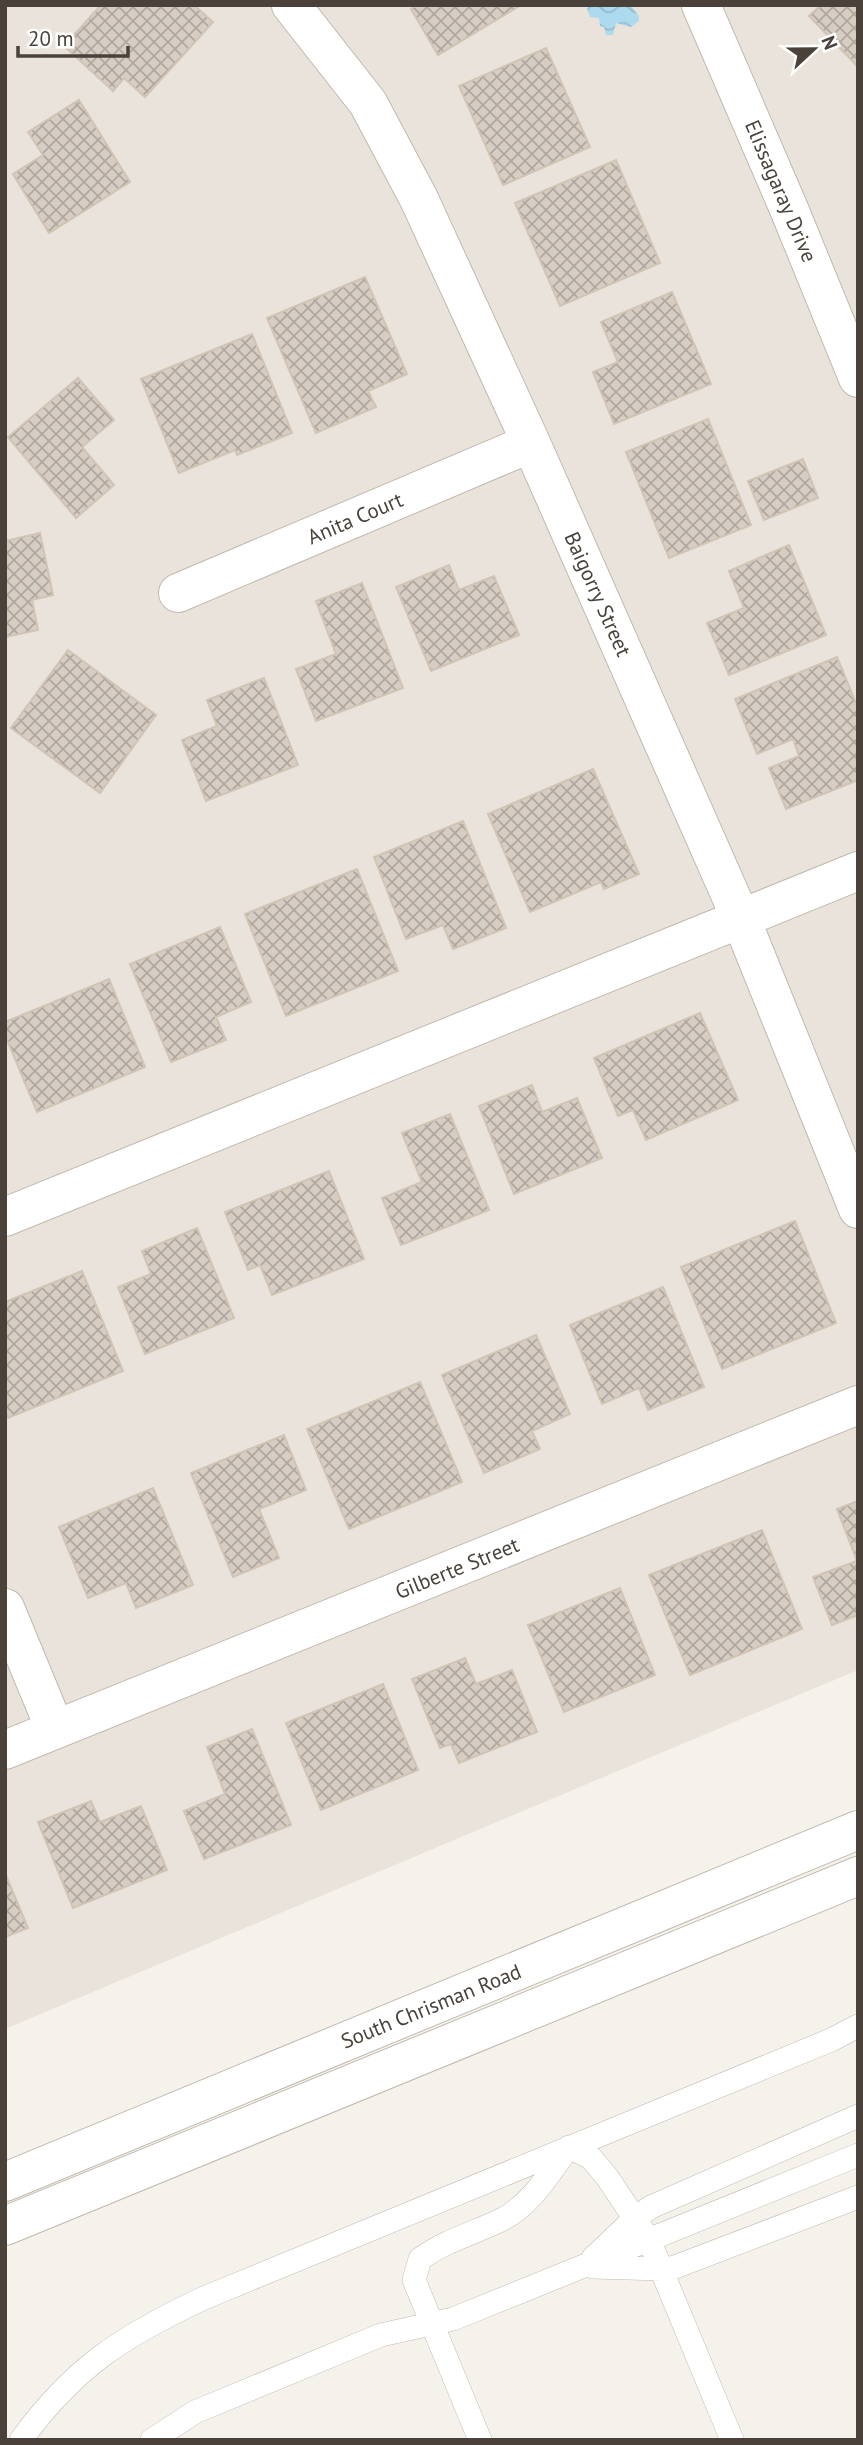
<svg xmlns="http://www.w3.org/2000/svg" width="863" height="2445" font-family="'PT Sans',sans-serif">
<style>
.residential{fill:#e9e3db}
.water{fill:url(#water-waves)}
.building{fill:url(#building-cross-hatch);stroke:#d1c4b5;stroke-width:2}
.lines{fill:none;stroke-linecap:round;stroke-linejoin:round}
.service-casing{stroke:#c1b9af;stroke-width:24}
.minor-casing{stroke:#c1b9af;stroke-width:40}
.tertiary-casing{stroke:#c1b9af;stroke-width:40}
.service{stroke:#fff;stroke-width:23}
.minor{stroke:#fff;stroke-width:38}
.tertiary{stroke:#fff;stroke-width:38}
.labels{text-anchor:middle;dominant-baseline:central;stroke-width:6;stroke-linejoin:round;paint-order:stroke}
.street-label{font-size:21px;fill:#4a423a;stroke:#fff}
</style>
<defs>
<pattern id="water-waves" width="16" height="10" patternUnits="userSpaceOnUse" patternTransform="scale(1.75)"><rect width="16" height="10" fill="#acdaef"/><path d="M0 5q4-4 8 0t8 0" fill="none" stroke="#96bcce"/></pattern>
<pattern id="building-cross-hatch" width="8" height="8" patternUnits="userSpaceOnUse" patternTransform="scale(1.75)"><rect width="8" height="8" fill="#d7cdc2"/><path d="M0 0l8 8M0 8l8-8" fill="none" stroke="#b0a89f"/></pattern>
</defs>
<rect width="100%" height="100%" fill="#f5f2ec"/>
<path class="residential" d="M5 5H858V1670L5 2029Z"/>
<path class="water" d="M589 5 632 7 639 16V21L631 27 616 23 613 35H606L604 27 600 26 599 18 590 17 587 9Z"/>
<path class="building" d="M101 5H194L213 22 145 97 124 78 113 91 64 46Z
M417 5H521L438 55 411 9Z
M821 5H858V67L809 16Z
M546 48 590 147 503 185 459 86Z
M79 100 130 182 49 233 13 174 43 155 28 132Z
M616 160 660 263 560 306 515 203Z
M365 277 407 374 368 391 376 407 316 433 267 318Z
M672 292 711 384 614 424 593 372 618 362 601 322Z
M252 334 292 433 237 455 235 450 179 473 141 379Z
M78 378 114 420 82 447 114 485 76 518 8 437Z
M708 419 751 525 669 558 626 452Z
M803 459 818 498 764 520 748 481Z
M40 533 53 595 32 600 38 630 5 637V541Z
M789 545 826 635 729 675 707 623 744 608 729 571Z
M449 565 459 590 494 576 519 635 431 671 396 587Z
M362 583 403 688 316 721 296 669 336 654 316 601Z
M68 650 156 715 100 793 11 728Z
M837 657 858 708V780L786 809 769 768 799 756 793 739 757 754 735 699Z
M264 678 298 765 206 801 182 740 217 726 207 700Z
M593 769 639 874 604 889 601 882 530 912 488 814Z
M463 821 506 928 453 949 443 925 406 939 374 857Z
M357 869 398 971 286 1016 245 914Z
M220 927 251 1002 216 1017 226 1040 171 1062 130 964Z
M109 979 145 1067 37 1112 5 1035V1022Z
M700 1013 738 1100 646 1140 633 1110 618 1116 594 1058Z
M532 1085 542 1112 577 1098 602 1158 514 1194 479 1106Z
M450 1114 489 1210 401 1245 382 1198 422 1182 402 1133Z
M329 1171 364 1259 272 1295 260 1265 248 1270 225 1212Z
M795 1221 836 1323 722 1369 681 1267Z
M197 1228 234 1318 145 1354 118 1287 151 1274 142 1251Z
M82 1271 123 1371 8 1418 5 1410V1302Z
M663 1287 704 1387 648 1410 639 1388 602 1404 570 1325Z
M536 1335 570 1414 532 1431 540 1449 484 1473 442 1375Z
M420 1382 462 1482 349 1529 307 1429Z
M284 1435 306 1490 259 1509 279 1558 233 1577 191 1473Z
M153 1488 193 1585 136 1608 126 1583 88 1598 59 1527Z
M858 1501V1615L832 1625 813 1577 857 1561 837 1509Z
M762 1530 802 1629 690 1675 649 1575Z
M620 1588 655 1675 564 1712 528 1625Z
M465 1658 476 1684 512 1670 537 1732 459 1763 451 1744 440 1748 412 1679Z
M383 1684 418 1770 321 1810 286 1723Z
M252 1729 291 1825 204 1859 184 1811 225 1794 207 1747Z
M91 1801 100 1822 141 1806 167 1870 73 1908 38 1822Z
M5 1873 28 1928 5 1937Z"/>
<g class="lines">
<g class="service-casing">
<path id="service" d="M593 2258 635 2218 651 2207 858 2116
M593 2267 662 2269 675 2267 858 2197
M21 2440C74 2367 123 2336 204 2298L831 2040 858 2026
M152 2440 195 2412 381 2335 453 2319 858 2155
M480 2440 414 2280 420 2259C446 2240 475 2233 503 2219 532 2204 550 2172 569 2147L591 2158 607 2177 649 2240 732 2440"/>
</g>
<g class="minor-casing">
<path id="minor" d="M291 5 368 103 419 199 531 443 741 919 858 1209
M701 5 789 209 858 378
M178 593 531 443
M5 1217 858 871
M5 1608 55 1729
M5 1750 858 1405"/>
</g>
<g class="tertiary-casing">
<path id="tertiary" d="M5 2182 858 1830
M5 2226 858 1876"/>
</g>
<use href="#service" class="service"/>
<use href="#minor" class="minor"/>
<use href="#tertiary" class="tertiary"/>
</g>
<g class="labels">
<g class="street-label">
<text transform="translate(781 191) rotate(67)">Elissagaray Drive</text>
<text transform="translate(355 518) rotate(-23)">Anita Court</text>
<text transform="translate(598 594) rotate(66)">Baigorry Street</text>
<text transform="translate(457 1568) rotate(-22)">Gilberte Street</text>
<text transform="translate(431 2006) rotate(-22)">South Chrisman Road</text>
</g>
</g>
<rect width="863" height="2445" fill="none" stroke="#4a423a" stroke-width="14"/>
<g transform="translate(814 49) rotate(68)" stroke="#ffffff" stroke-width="5" paint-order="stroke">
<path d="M0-5L12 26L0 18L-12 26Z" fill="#4a423a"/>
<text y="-10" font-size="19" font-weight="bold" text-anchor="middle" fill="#4a423a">N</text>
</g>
<path d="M18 46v10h110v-10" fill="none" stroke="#4a423a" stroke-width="3.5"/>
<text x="28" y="46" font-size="21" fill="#4a423a" stroke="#ffffff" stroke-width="5" paint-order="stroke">20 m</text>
</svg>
